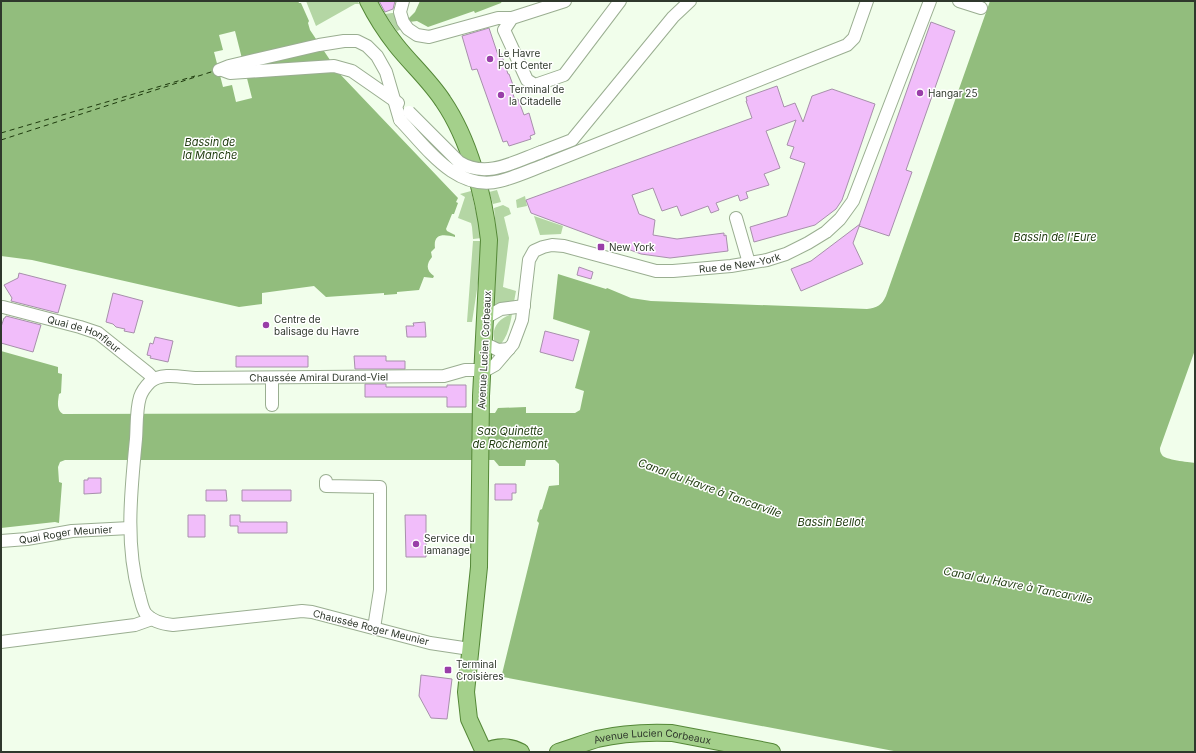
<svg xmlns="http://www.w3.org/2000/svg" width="1196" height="753" font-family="Inter,sans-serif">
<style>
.green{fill:#b4d6a4}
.water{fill:#92bd7d}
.pier{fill:#f1feeb}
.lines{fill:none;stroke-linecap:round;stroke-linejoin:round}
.ferry{stroke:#1e3a0d;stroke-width:1;stroke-dasharray:5 4;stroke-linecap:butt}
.building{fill:#f1bdfa;stroke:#a790ab}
.minor-casing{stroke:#9aae91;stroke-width:14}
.major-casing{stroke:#548737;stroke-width:18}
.minor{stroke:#fff;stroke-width:12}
.major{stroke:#a4d08b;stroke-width:16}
.minor-bridge-casing{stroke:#9aae91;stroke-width:14;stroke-linecap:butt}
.minor-bridge{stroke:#fff;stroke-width:12}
.poi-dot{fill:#993ea8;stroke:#fff;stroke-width:1.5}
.labels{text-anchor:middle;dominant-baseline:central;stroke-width:3;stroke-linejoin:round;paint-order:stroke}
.poi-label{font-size:10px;fill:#2f382c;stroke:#fff;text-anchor:start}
.street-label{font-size:10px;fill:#2f382c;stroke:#fff}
.water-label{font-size:11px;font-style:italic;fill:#1e3a0d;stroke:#fff}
</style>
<rect width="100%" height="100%" fill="#f1feeb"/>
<path class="green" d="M306 1H358L359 4H355L316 26Z
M392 13H394L402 29 397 31 385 14Z
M497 190 501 202 493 204 489 192Z
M471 191 482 238 473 239 472 227 471 223 458 218 465 197 460 194Z
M525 196 527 206 517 208 516 200Z
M503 205 509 208 511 214 504 217 509 238 503 287 516 291 514 302 494 309C496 275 498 242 494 208Z
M534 216 563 226 561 234 540 235Z
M473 241H482L478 283 472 322H467Z
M512 314C510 325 508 335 501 344L495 343C490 328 499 318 512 314Z"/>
<path class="water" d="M1 1H298L299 3H301L309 21 308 23 310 30 338 72 458 198 456 202 458 203 454 214H452L446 229 447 231 455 235V237C444 234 433 233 435 248L431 252 432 257C426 264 426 271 434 276L433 278 424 277 419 290 397 292V294L384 295V293L326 297 314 286 262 293V304L239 307 32 260 1 256Z
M420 1H502L501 3 475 13 474 11 428 27 417 21 409 22 408 19 415 12Z
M990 1H1195V350L1160 448C1160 451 1160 452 1162 455 1165 460 1188 462 1195 463V752H899L503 677 502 674 539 523 537 521 540 510 542 509 549 486 559 485V464L555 460H526L525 466H499L494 460H65L60 462 58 467 59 482 62 483 59 523 55 522 1 528V351L58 367V373L62 374 61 393 59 394C58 401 56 410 63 414L495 413 498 408 526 407V413H575L580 410 584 391 575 388 590 331 553 319 558 274 606 289 607 288 631 298 651 301 867 309C877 308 882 305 886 296Z"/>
<path class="pier" d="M235 31 252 98 236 102 232 85 223 87 214 52 223 50 219 35Z"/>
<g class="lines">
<path class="ferry" d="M1 133 195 76
M1 140 214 71"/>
</g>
<path class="building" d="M379 1H395L393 9 385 12Z
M931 22 955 31 906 170 912 172 889 236 859 226Z
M489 28 498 55 501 53 508 74H509L513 85H510L515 100 518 99 524 115 529 113 535 134 530 136 531 139 509 146 507 141 503 142 477 69 472 70 462 36Z
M777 86 784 107 795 103 803 122 812 96 832 89 875 104 842 200 836 209 815 225 754 242 750 227 787 216 805 163 790 158 794 147 787 145 796 120 766 131 780 168 764 174 769 185 746 192 748 198 740 201 738 195 716 203 719 210 711 213 708 206 681 216 677 206 662 211 653 188 632 195 639 214 655 220 653 235 677 239 724 233V236L726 235 728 251 670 258 641 254 531 213 526 200 752 118 746 101H747L746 97Z
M860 224 853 243 863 264 801 291 791 269 811 261Z
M579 267 593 272 591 279 577 275Z
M19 273 66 285 58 313 11 301 12 298 4 285 18 278Z
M113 293 143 301 134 333 124 331 125 329 116 327 113 324 106 322Z
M6 316 41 325 33 352 1 343V327L4 318H5Z
M425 322 426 337H407L406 326H414L413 323Z
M545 331 579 340 573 361 540 352Z
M155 337 173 341 168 362 150 358 151 356 147 355 150 343 153 344Z
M236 356H308V367H236Z
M354 356H386V361H405V369H355Z
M365 384H386V387H447V385H466V407H447V397H365Z
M88 478H101V493L84 494V480H88Z
M495 484H516V493H512V500H495Z
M206 490H226L227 501H206Z
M242 490H291V501H242Z
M188 515H205V537H188Z
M230 515H240V522H287V533H238V526H230Z
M405 515H426V557H406Z
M421 675 452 679 447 719 431 718 419 696Z"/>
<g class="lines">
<g class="minor-casing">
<g id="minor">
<path d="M403 1 400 12 403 22 408 29 417 35 429 37 498 18H512"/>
<path d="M565 1 512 18 504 30 527 80 535 85 564 75 620 1"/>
<path d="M959 1 981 8"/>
<path d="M219 70 229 66 319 45 344 41H357L367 46 377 56 386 72 400 120"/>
<path d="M222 70 230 73 334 66 352 71 398 103"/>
<path d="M541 152 572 140 673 17 690 1"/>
<path d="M547 164 847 45 854 38 867 1"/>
<path d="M736 218 749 263"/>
<path id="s1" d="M3 307 80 327 98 333 148 373 154 379"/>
<path d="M485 318 501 309 524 306"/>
<path d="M484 343 498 350 509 349"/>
<path d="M272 378V405"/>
<path d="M326 481V486L380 487V590L374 628"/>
<path id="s2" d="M1 541 27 539 72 531 130 528"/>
<path d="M1 642 135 625 152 619"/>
<path id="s3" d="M470 649 430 643 312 612 302 611 173 625C163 624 153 622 146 614 142 609 141 600 139 594 125 544 131 490 136 439 137 426 136 410 140 397 142 391 146 386 150 382 161 372 181 377 195 378L444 376 465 370H486L495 365 513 344 522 320 529 260 534 251 543 247 552 245 564 246 656 271H673L731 266 767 260 786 254 808 243 826 232 840 219 853 201 930 1"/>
</g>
</g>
<g class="major-casing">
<g id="major">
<path d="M368 1C376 17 385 31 396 45 411 64 430 81 443 101 469 139 484 195 489 240L481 396 479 567 466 692 469 719 484 752"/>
<path d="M484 752C497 746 508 745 521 752"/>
<path id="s4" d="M558 752C571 748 584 743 597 739 622 733 647 732 672 733L772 752"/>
</g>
</g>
<use href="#minor" class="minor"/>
<use href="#major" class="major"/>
<g class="minor-bridge-casing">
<path id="minor-bridge" d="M409 112 459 162C486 179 514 162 541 152
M400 120C427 148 456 192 500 181 516 177 531 170 547 164"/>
</g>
<use href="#minor-bridge" class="minor-bridge"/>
</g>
<g class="poi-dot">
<circle cx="490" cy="59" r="4"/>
<circle cx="920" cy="93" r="4"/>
<circle cx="501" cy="95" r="4"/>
<rect x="597" y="243" width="8" height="8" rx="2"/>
<circle cx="266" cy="325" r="4"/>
<circle cx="416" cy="544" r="4"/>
<rect x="444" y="666" width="8" height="8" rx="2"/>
</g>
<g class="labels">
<g class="poi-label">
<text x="498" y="53">Le Havre<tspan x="498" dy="12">Port Center</tspan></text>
<text x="509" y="89">Terminal de<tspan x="509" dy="12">la Citadelle</tspan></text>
<text x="928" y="93">Hangar 25</text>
<text x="609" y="247">New York</text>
<text x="274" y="319">Centre de<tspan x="274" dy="12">balisage du Havre</tspan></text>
<text x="424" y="538">Service du<tspan x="424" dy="12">lamanage</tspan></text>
<text x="456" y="664">Terminal<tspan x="456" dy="12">Croisières</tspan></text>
</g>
<g class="street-label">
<text stroke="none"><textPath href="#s3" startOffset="1253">Rue de New-York</textPath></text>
<text stroke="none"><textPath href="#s1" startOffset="86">Quai de Honfleur</textPath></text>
<text transform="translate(484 350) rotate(-87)">Avenue Lucien Corbeaux</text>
<text stroke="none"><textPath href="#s3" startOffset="740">Chaussée Amiral Durand-Viel</textPath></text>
<text stroke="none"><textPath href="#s2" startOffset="65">Quai Roger Meunier</textPath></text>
<text transform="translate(371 627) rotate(14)">Chaussée Roger Meunier</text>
<text stroke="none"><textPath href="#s4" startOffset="97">Avenue Lucien Corbeaux</textPath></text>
</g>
<g class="water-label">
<text x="210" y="142">Bassin de<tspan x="210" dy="13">la Manche</tspan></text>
<text x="1055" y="237">Bassin de l'Eure</text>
<text x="510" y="431">Sas Quinette<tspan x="510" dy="13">de Rochemont</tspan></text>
<text transform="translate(710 488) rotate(20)">Canal du Havre à Tancarville</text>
<text x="831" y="522">Bassin Bellot</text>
<text transform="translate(1018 585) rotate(11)">Canal du Havre à Tancarville</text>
</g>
</g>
<rect width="1196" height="753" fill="none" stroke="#2f382c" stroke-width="4"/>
</svg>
